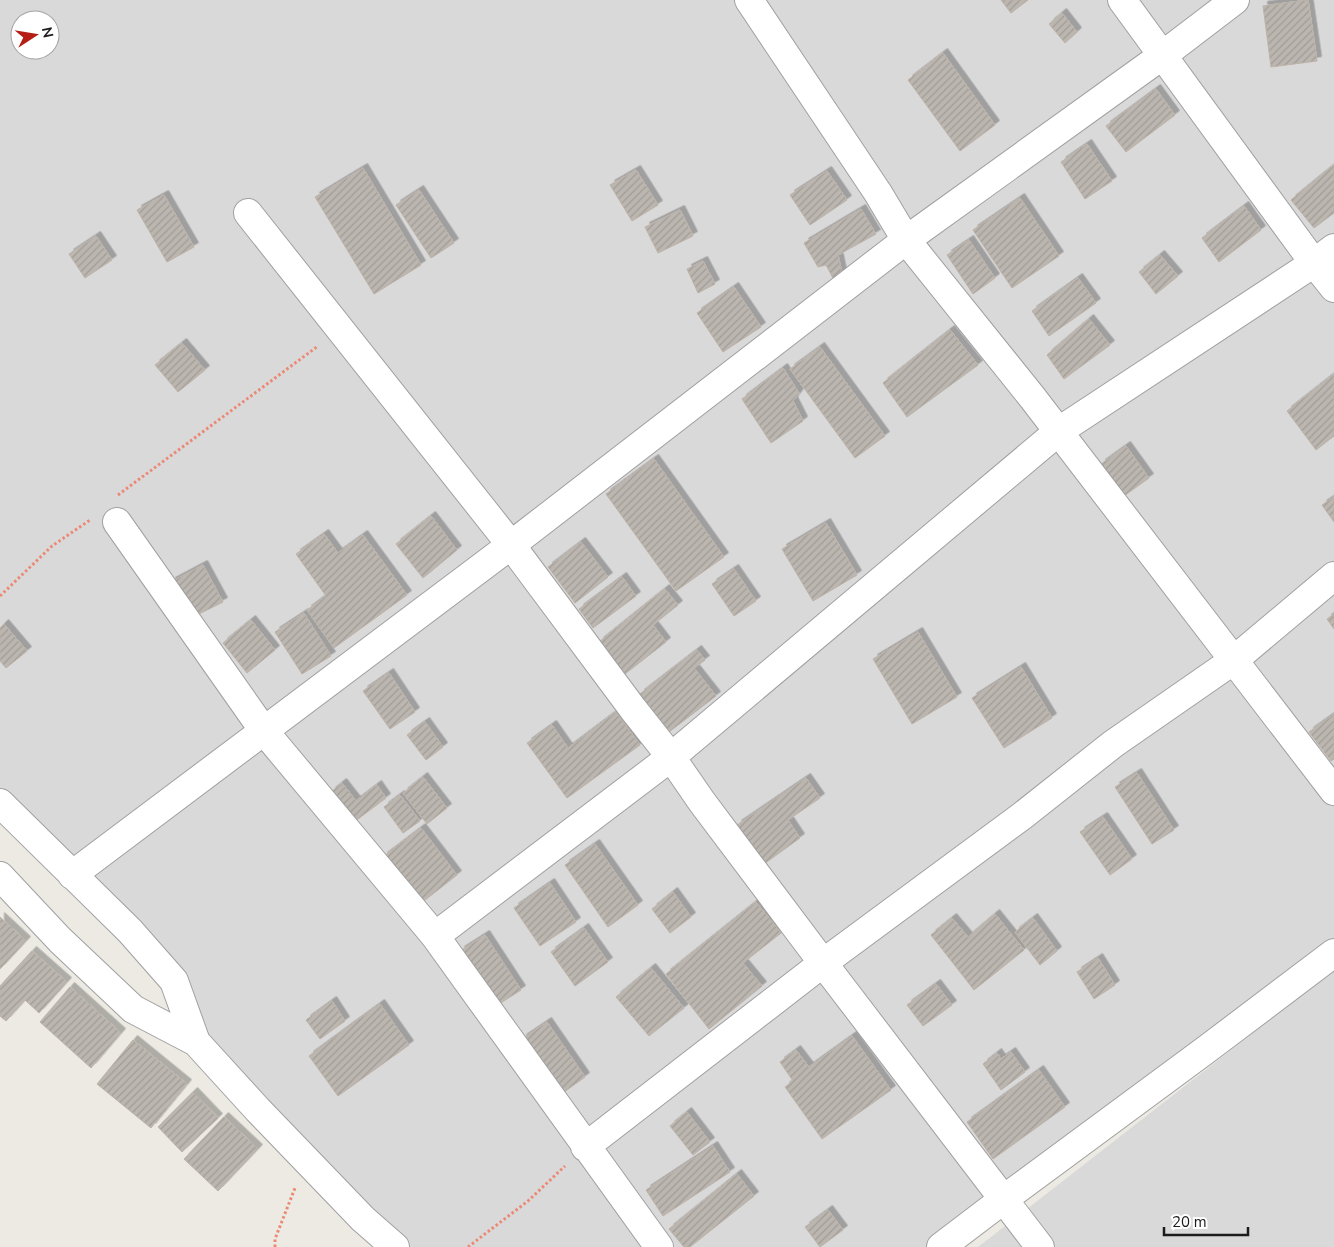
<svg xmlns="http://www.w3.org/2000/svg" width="1334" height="1247" font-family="'Nunito Sans',sans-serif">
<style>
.residential{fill:#dad9d9;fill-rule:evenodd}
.building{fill:url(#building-hatch);stroke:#bdb2a7;filter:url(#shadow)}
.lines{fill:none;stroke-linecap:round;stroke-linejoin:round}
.street-casing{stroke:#a0a0a0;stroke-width:30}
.path{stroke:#eb8975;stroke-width:3;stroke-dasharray:2.5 2.5;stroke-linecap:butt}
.street{stroke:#fff;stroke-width:28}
</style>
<defs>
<pattern id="building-hatch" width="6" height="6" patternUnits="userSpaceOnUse" patternTransform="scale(1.25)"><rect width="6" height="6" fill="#bcb6b0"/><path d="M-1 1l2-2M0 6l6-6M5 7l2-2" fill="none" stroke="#a19c97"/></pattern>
<filter id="shadow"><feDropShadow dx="4.5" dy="-4.5" stdDeviation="0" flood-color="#0004"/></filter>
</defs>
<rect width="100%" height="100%" fill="#eceae3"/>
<path class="residential" d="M0 0H1334V949L939 1247H395L246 1096 174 981 0 803ZM20 20H50V50H20Z
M1334 970V1247H978Z"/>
<path class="building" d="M1001 0H1028L1011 13Z
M1308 0 1317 61 1271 67 1263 6Z
M1062 13 1077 32 1065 43 1049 24Z
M943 53 995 125 960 151 908 80Z
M1156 89 1175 115 1126 152 1106 126Z
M1087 144 1112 181 1085 199 1061 162Z
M1334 165V213L1314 228 1291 200Z
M363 168 421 265 374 294 315 197Z
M636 170 658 205 632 221 610 185Z
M827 171 847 200 810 225 790 195Z
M419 190 454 243 431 258 396 205Z
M164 195 194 247 167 262 137 210Z
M1020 198 1059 256 1012 288 973 230Z
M1244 206 1261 230 1219 262 1202 238Z
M861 209 876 234 838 255 843 278 834 280 826 265 818 267 804 243Z
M680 210 693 236 658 253 645 227Z
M96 236 112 260 85 278 69 254Z
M969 240 995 278 973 294 947 255Z
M1160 255 1178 276 1156 294 1139 272Z
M703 261 715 284 698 293 687 269Z
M1078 278 1096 303 1049 336 1032 311Z
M734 287 761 327 723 352 697 313Z
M1089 319 1110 345 1064 379 1047 355Z
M950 330 978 365 907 417 883 383Z
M182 343 205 370 178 392 155 365Z
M820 347 885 436 855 458 790 369Z
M783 368 799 393 793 401 803 421 771 443 742 399Z
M1334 374V436L1316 450 1287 411Z
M1126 446 1149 478 1124 496 1101 464Z
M654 459 724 557 676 591 606 494Z
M1334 497V522L1322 505Z
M431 516 457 550 423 578 396 544Z
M826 523 857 575 813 601 782 549Z
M324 534 338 553 363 535 407 595 334 648 307 610 326 596 296 554Z
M581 542 608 577 575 603 548 567Z
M203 565 223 602 191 618 171 582Z
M734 569 756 601 734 616 712 584Z
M622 577 636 596 593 628 579 609Z
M665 589 678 605 653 625 666 642 625 674 599 642Z
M304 613 331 656 302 674 275 632Z
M1334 614V629L1327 619Z
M251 620 275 650 247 673 223 643Z
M4 624 27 651 6 668 0 661V628Z
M918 632 957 697 912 724 873 659Z
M697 650 705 660 694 668 716 696 669 732 640 694Z
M1021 667 1052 718 1004 748 972 698Z
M389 673 415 712 390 729 363 691Z
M616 712 640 745 567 798 527 743 552 725 568 748Z
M1334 714V759L1331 761 1309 732Z
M425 722 443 747 426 760 407 735Z
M1137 773 1174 830 1152 844 1115 787Z
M423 777 447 808 427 824 403 793Z
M806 778 820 798 788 820 800 838 764 864 737 825Z
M342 783 356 801 377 785 386 798 354 822 331 792Z
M400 795 420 821 403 833 384 807Z
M1103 817 1132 859 1110 875 1080 832Z
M421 828 457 875 420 904 383 857Z
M595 844 638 905 608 927 565 865Z
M550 883 576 922 540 946 514 908Z
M673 892 691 917 670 933 652 909Z
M756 902 781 933 743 963 762 986 709 1029 666 974Z
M995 914 1024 950 974 990 931 935 952 918 968 937Z
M0 917 26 941 0 969Z
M1033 918 1057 951 1040 965 1015 932Z
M584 928 608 962 575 986 551 952Z
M485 935 521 990 496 1006 460 951Z
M32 951 67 982 39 1013 25 1000 6 1021 0 1016V986Z
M1098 958 1115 985 1094 999 1077 972Z
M651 968 684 1008 649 1036 616 997Z
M936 984 952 1005 923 1026 907 1005Z
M70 987 121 1033 91 1068 40 1022Z
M332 1001 345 1021 320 1039 306 1020Z
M380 1004 409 1045 338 1096 309 1056Z
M547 1022 585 1077 560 1095 522 1039Z
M852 1036 891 1090 822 1139 785 1087 793 1081 780 1062 796 1050 809 1067Z
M133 1040 187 1084 151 1128 97 1084Z
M1011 1052 1025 1072 1001 1090 983 1064 997 1053 1001 1059Z
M1039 1070 1065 1107 993 1159 967 1122Z
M193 1092 218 1118 182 1152 158 1127Z
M687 1112 710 1142 693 1155 670 1126Z
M224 1117 258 1149 218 1191 184 1159Z
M713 1146 730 1172 663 1216 646 1190Z
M737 1174 754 1196 690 1247H684L669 1229Z
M828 1210 843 1230 820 1247 805 1227Z"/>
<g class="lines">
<g class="street-casing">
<path id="street" d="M749 0 878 193 906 240 1032 397 1334 791
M1122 0 1314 263 1334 288
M248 213 511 545 633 709 671 757 702 802 823 963 1040 1247
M117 522 264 731 435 936 659 1247
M0 803 130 931 174 981 196 1042 258 1110 363 1219 395 1247
M72 875 511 545 906 240 1163 55 1235 0
M0 876 60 940 133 1009 196 1042
M435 936 671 757 1059 431 1314 263 1334 248
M585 1147 823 963 1022 816 1113 744 1234 660 1334 576
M941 1247 1004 1199 1207 1049 1334 953"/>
</g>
<path class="path" d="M118 495 318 346
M0 596 52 546 90 520
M275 1247V1239L295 1188
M468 1247 528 1201 565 1166"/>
<use href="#street" class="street"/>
</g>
<g transform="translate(35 35) rotate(78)"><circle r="24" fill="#ffffff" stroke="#a4a4a4"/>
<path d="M0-4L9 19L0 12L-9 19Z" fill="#b51e14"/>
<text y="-8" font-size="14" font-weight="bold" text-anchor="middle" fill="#1c1c1c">N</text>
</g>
<path d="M1164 1227v8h84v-8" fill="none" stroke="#1c1c1c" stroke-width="2.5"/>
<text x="1172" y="1227" font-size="15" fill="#1c1c1c" stroke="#ffffff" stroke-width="4" paint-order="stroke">20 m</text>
</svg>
